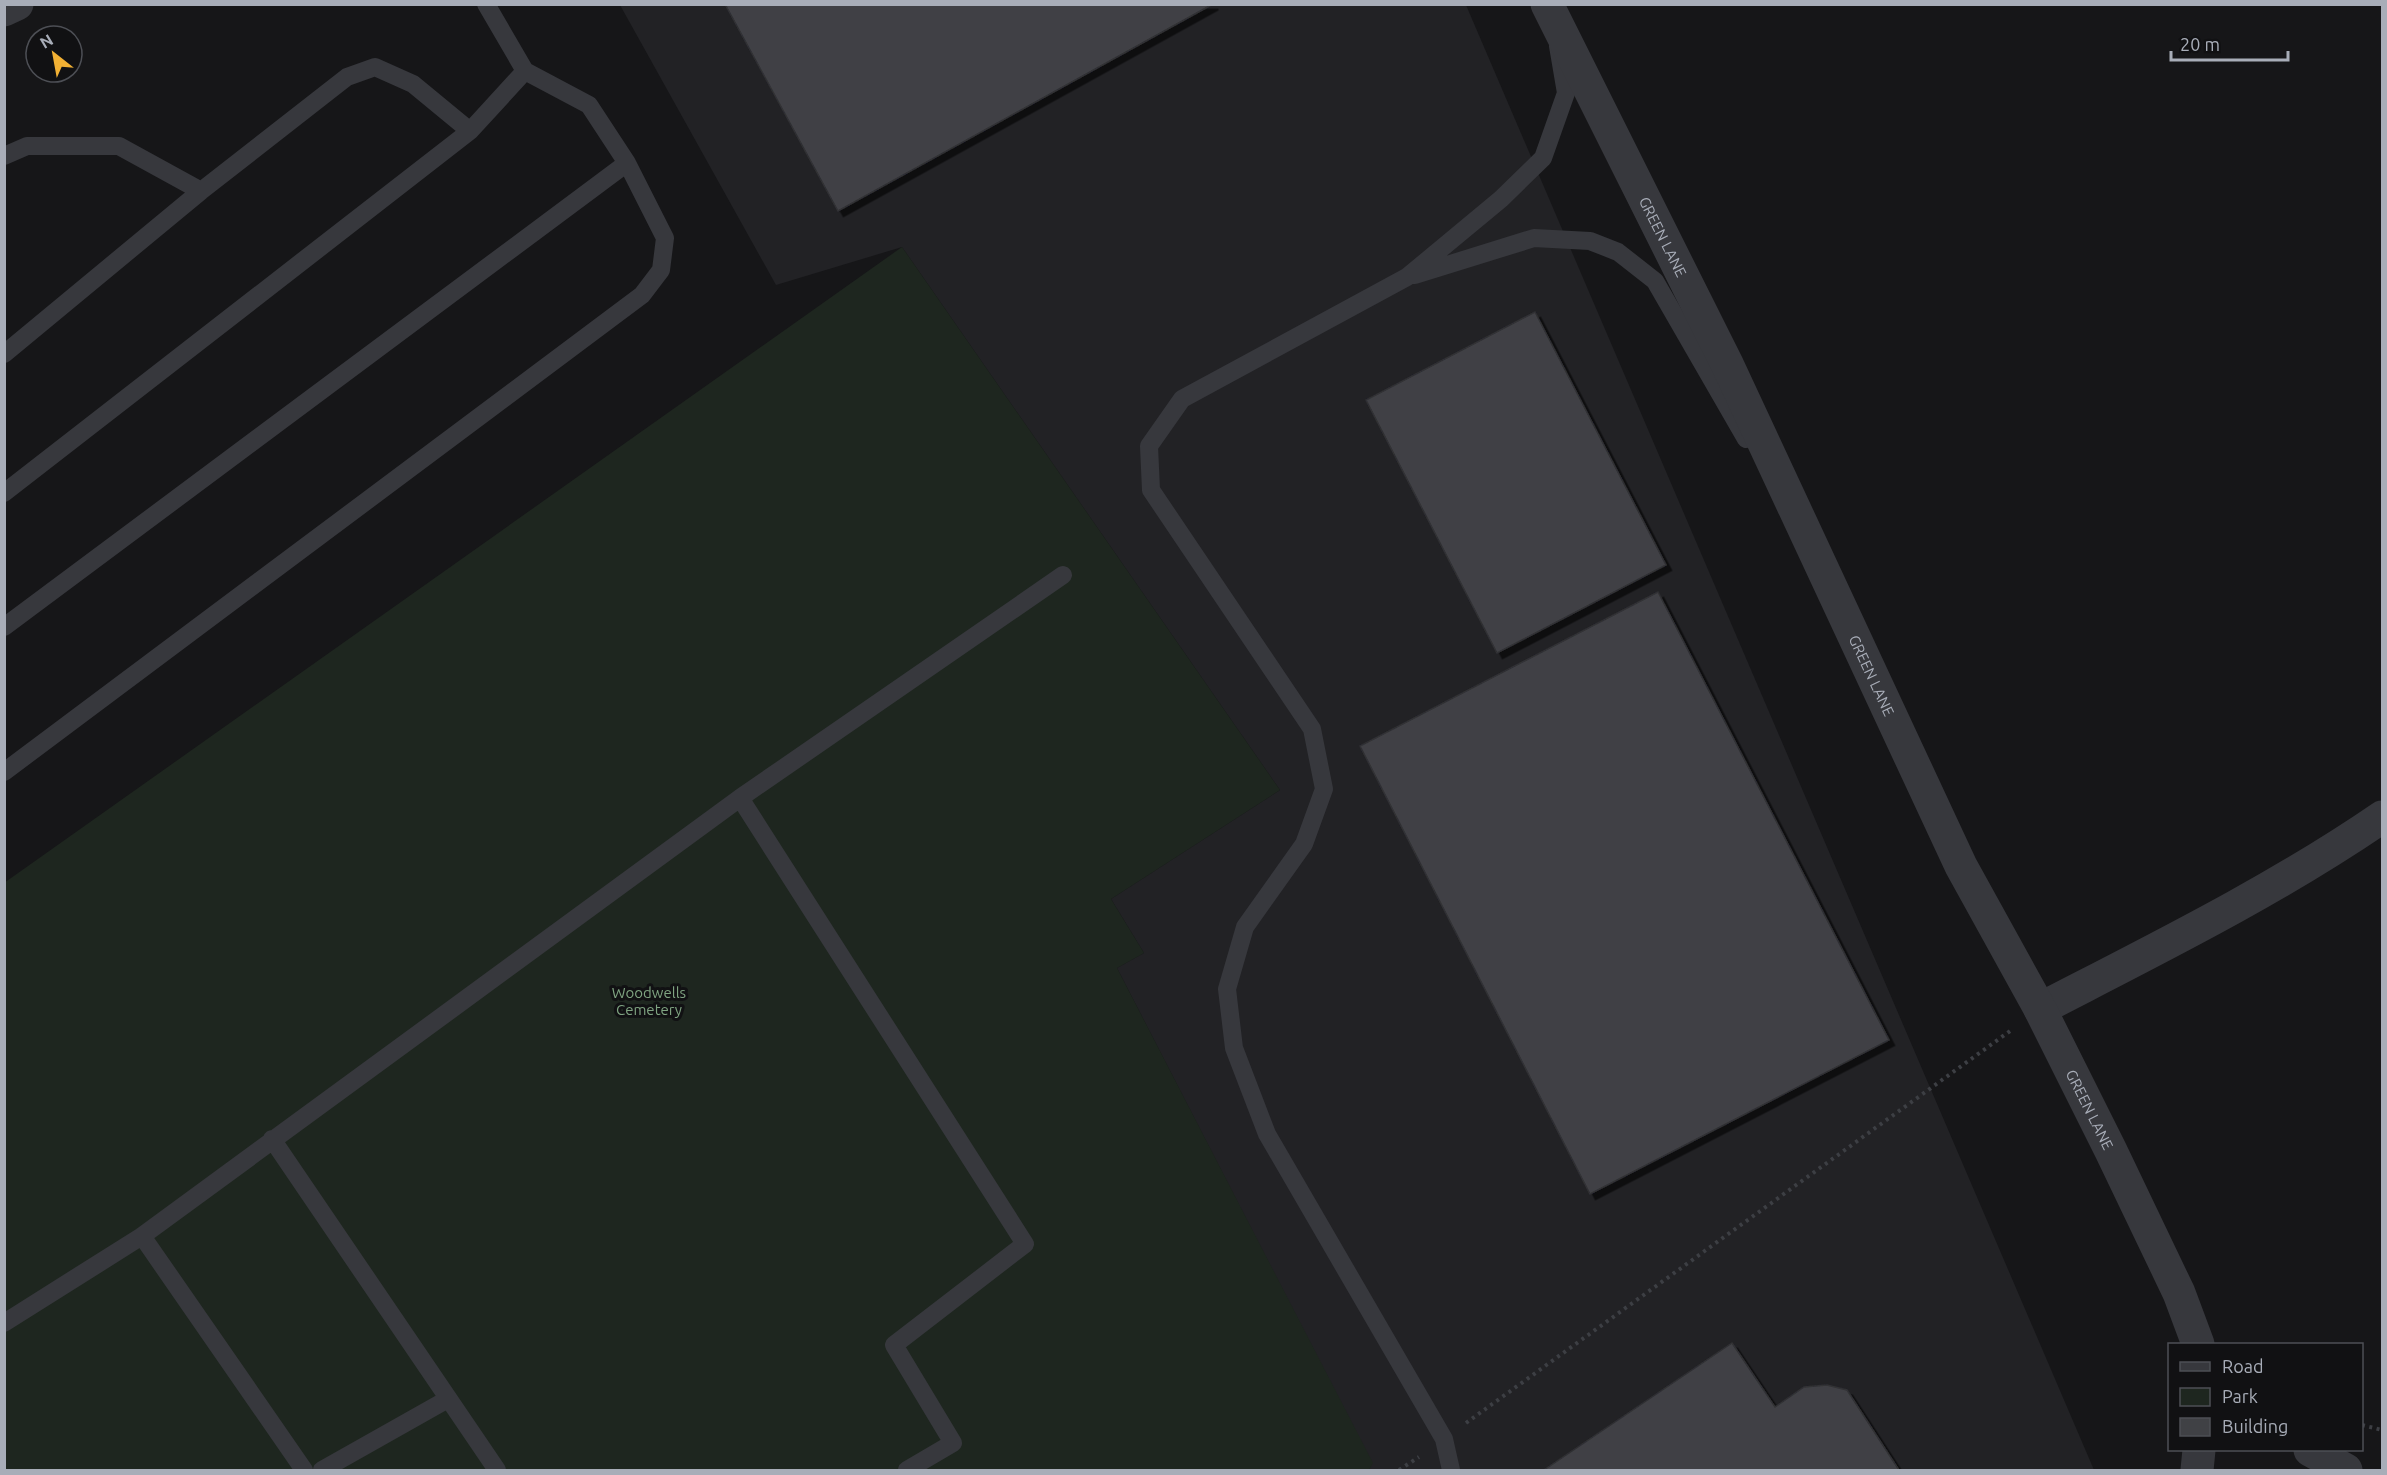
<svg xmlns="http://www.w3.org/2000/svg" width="2387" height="1475" font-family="Ubuntu,sans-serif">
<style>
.built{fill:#222225}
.green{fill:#1e261f}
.building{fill:#404145;stroke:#303034;stroke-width:1.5;filter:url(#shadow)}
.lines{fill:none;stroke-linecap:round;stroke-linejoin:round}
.path{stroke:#3d3f44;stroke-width:4;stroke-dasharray:3 4.5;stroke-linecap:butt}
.service{stroke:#37383d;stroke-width:18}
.minor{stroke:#37383d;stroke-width:33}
.tertiary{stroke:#37383d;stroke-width:33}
.labels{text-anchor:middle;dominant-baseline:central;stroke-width:6;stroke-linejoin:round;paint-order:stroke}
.street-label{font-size:15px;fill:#a8adb8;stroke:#111113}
.park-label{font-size:15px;fill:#7fa381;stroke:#111113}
</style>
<defs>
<filter id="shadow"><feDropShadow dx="5.5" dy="5.5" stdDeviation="0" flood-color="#0009"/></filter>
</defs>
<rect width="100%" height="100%" fill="#161618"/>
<path class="built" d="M620 5H1466L2094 1470H1369L1372 1463 1117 968 1144 953 1111 899 1280 790 902 247 776 285Z"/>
<path class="green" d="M902 247 1280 790 1111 899 1144 953 1117 968 1373 1463 1369 1470H5L4 883Z"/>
<path class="building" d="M725 4H1213L838 211Z
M1535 312 1666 565 1497 653 1366 400Z
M1658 592 1889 1040 1590 1194 1360 746Z
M1732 1343 1775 1407 1804 1387 1827 1385 1847 1390 1899 1470H1544Z"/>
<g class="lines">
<path class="path" d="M1466 1423 2010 1031
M2362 1425 2382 1430
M1399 1470 1419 1457"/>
<path class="service" d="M4 156 27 146H119L201 191
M1415 275 1534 238 1590 241 1618 252 1655 281 1746 439
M4 354 201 191 347 77 375 67 413 84 470 131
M4 493 470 131 525 71
M4 627 627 163
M4 772 642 295 661 270 665 238 627 163 589 105 525 71 486 4
M740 798 1025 1244 894 1345 953 1443 907 1470
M272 1139 497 1470
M142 1236 304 1470
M4 1323 142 1236 740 798 1063 575
M322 1470 448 1399
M1451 1470 1444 1439 1267 1134 1234 1048 1227 989 1245 927 1304 844 1324 789 1312 729 1151 490 1149 446 1182 399 1407 277 1501 199 1543 158 1566 93 1558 46"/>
<path class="minor" d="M2040 1009C2156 949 2274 891 2382 817"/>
<g class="tertiary">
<path id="s1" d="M1547 4 1728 366 1961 866 2040 1009 2111 1151 2179 1293 2198 1344"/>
<path d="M4 10 17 4"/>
<path d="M2310 1450 2346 1470"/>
<path d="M2197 1470 2199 1450"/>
</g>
</g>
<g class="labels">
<g class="street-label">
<text stroke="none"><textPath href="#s1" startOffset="260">GREEN LANE</textPath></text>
<text stroke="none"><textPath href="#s1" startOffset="746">GREEN LANE</textPath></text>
<text stroke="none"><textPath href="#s1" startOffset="1232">GREEN LANE</textPath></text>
</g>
<g class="park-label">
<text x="649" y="992">Woodwells<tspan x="649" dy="17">Cemetery</tspan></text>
</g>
</g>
<rect width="2387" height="1475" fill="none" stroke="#a8adb8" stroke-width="12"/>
<rect x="2168" y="1343" width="195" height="108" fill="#111113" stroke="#4d4f55" stroke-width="1.5"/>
<rect x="2180" y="1362" width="30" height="9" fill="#37383d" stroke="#4d4f55" stroke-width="1.5"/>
<text x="2222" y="1373" font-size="18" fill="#a8adb8">Road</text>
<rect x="2180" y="1388" width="30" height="18" fill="#1e261f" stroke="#4d4f55" stroke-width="1.5"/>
<text x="2222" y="1403" font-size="18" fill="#a8adb8">Park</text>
<rect x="2180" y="1418" width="30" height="18" fill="#404145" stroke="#4d4f55" stroke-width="1.5"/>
<text x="2222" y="1433" font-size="18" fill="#a8adb8">Building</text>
<g transform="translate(54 54) rotate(329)"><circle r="28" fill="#111113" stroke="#4d4f55" stroke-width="1.5"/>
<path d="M0-4.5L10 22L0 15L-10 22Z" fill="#f2b134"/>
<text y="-9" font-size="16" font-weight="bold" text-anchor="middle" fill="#a8adb8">N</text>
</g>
<path d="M2171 51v9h117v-9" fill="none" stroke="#a8adb8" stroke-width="3"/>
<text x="2180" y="51" font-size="18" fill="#a8adb8" stroke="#111113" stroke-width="4.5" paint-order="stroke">20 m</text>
</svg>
